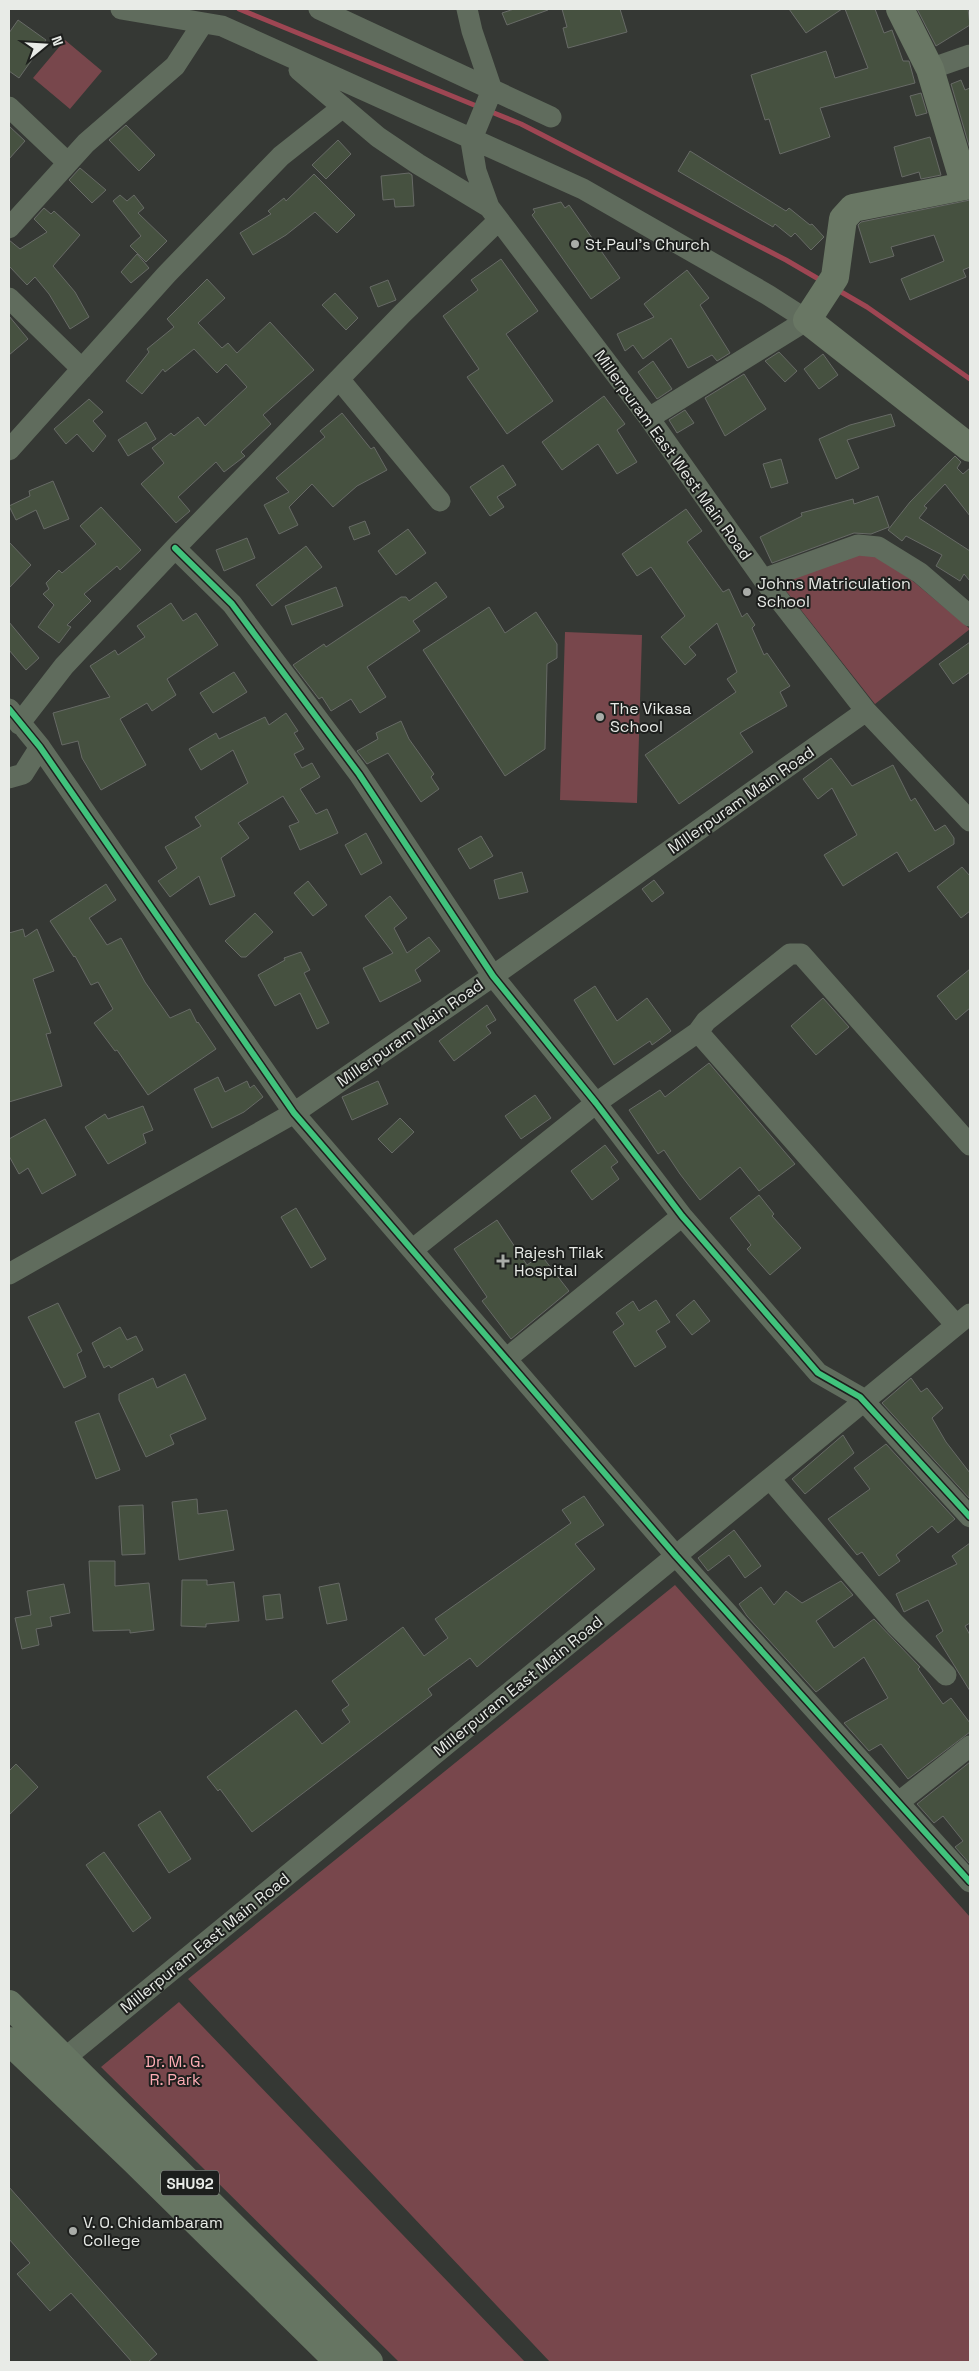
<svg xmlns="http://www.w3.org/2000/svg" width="979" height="2371" font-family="'Space Grotesk',sans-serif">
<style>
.green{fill:#78474c}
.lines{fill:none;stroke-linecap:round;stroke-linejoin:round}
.stream{stroke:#9e4653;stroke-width:5}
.building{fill:#465140;stroke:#676a66}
.street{stroke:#606c5d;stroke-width:21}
.secondary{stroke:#697764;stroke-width:28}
.primary{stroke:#667562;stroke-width:28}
.cycleway-casing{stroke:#1d1f1d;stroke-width:9}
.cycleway{stroke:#40c37c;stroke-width:6}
.poi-dot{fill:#a9aca8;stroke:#1d1f1d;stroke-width:2}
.labels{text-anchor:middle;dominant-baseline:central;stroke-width:4;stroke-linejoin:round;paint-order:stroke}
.shield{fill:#1d1f1d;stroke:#abaeaa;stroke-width:1}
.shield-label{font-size:15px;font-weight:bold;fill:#e8ebe7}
.poi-label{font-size:16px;fill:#e8ebe7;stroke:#1d1f1d;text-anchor:start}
.street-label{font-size:16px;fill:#e8ebe7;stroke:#1d1f1d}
.park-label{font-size:16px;fill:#fcacb4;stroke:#1d1f1d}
</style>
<rect width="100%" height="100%" fill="#353834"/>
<path class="green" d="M65 40 102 71 70 109 33 78Z
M859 553 876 554 914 582 970 629 875 704 779 582Z
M565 632 642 635 637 803 560 800Z
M675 1585 970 1917V2362H550L188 1979Z
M179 2002 525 2362H399L101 2067Z"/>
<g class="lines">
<path class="stream" d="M239 9 479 107
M489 111 521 124 786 260 822 281
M836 289 867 307 970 379"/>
</g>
<path class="building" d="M514 9H547L548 10 507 25 502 13Z
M562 9H620L627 32 568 48 563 28 567 27Z
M789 9H842L806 33Z
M845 9H875L884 33 892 30 903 61H909L915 83 820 108 830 137 780 154 769 119 765 120 751 75 826 51 835 78 868 68Z
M917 9H968L970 25 936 46Z
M18 20 46 40 19 78 9 71V33Z
M961 80 965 90 970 88V149L951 84Z
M921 93 927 113 916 116 910 96Z
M126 125 155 155 139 171 109 140Z
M9 126 25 141 9 159Z
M930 137 941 175 921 179 919 172 902 177 894 147Z
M338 140 351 154 326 179 312 165Z
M690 151 786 211 789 208 810 225 812 224 824 237 811 250 795 233 791 237 775 224 773 227 678 171Z
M80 168 106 190 92 203 69 180Z
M409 173 412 175 414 206 395 207 394 199 383 200 381 176Z
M314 174 355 215 337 233 315 212 286 235 253 255 240 233 271 214 268 211 284 198 286 201Z
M120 195 127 201 134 195 144 208 138 213 167 241 146 262 130 246 141 236 113 201Z
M970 200V267L963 270 966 277 910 300 901 279 944 261 934 235 891 247 894 256 870 263 858 225 861 222Z
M561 202 565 208 569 205 620 278 591 299 532 215 535 212 533 209Z
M44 208 51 214 54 211 80 235 53 266 75 292 89 317 70 329 49 294 35 277 27 285 9 266V240L20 249 47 232 34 219Z
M137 254 149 268 131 283 121 272Z
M501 259 538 311 506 334 553 401 507 434 467 377 479 369 443 316 478 290 471 280Z
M687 270 709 298 700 305 730 353 717 361 712 355 688 368 671 338 643 359 633 345 625 351 617 334 654 317 644 304Z
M207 279 225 298 198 323 222 348 228 343 237 353 270 322 314 370 263 415 271 424 241 452 245 456 224 472 216 462 178 497 190 511 176 523 141 484 164 463 152 448 171 433 174 436 198 417 205 426 247 387 226 364 217 373 194 349 165 372 163 369 142 394 126 381 149 352 147 349 174 327 167 319Z
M388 280 396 300 378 307 370 287Z
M335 293 358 318 346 330 322 305Z
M9 316 28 339 9 355Z
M779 352 797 371 785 382 765 361Z
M823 354 838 375 819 389 804 369Z
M653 361 672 389 657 399 638 372Z
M744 374 766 409 725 436 705 398Z
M604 396 625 424 617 430 637 462 617 474 598 444 562 470 542 442Z
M89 399 103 412 93 421 106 436 93 452 77 434 66 444 54 429Z
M685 410 694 423 677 433 669 420Z
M342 413 371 449 374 447 387 470 357 486 333 507 312 484 289 507 298 525 279 534 264 505 289 492 276 478 325 437 320 431Z
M891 414 895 426 847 440 859 468 836 479 819 439 850 425Z
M146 422 156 439 128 456 118 440Z
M955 456 961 462 957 468 963 474 970 468V516L945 484 924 506 927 508 919 518 970 551V581L964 574 960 581 936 566 942 555 906 536 902 541 888 530 910 502Z
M781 459 788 483 771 488 763 464Z
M503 465 516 485 497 497 504 507 490 516 470 487Z
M53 481 69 519 44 529 36 510 16 520 9 506 30 496 29 491Z
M878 496 889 527 871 534 854 533 772 563 760 537 802 516 801 513 853 499 854 504Z
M101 507 141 550 120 570 117 566 84 594 91 601 67 625 71 627 59 643 38 627 54 605 43 594 49 589 46 583 59 570 62 573 96 544 80 526Z
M686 509 702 531 687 542 723 592 729 589 742 617 747 613 755 625 752 628 764 655 767 653 790 686 780 692 787 706 740 733 753 752 679 804 645 755 736 692 727 679 737 672 717 623 689 647 696 655 685 665 661 637 685 616 651 567 637 576 622 554Z
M365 521 370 534 354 540 349 527Z
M408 529 426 553 396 575 378 551Z
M247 538 255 558 224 571 216 550Z
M9 542 31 565 9 588Z
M306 546 322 567 272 606 256 585Z
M436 582 447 597 413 621 420 631 367 667 386 697 360 713 351 699 331 711 322 697 319 699 293 665 324 644 326 647 401 597H406L409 601Z
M336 587 343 606 292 625 285 606Z
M171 603 183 621 196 613 218 645 167 679 176 695 152 711 147 703 120 719 146 765 101 790 82 758 78 741 62 745 53 713 110 697 90 666 115 650 118 655 145 637 137 626Z
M489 607 505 633 536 612 557 644V658L547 664 545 749 505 776 423 650Z
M9 622 39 658 26 670 9 650Z
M970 642V672L953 684 939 664Z
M234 672 247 692 213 713 200 693Z
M286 713 298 731 294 733 304 749 294 754 302 768 312 763 320 777 300 789 316 814 327 809 338 833 300 850 289 826 299 822 283 796 238 823 249 838 221 858 235 896 210 905 199 876 170 897 158 881 177 868 165 847 201 826 195 817 248 783 233 750 201 770 189 749 216 733 219 739 265 717 269 725Z
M401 721 409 739 434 774 431 777 439 789 421 802 388 753 367 764 357 751 378 739 376 733Z
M831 758 852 786 893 765 911 801 915 798 935 831 945 825 954 838V844L909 872 897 852 843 886 824 855 857 835 832 788 818 799 803 779Z
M366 833 382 863 361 875 345 845Z
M481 836 493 856 470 869 458 849Z
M962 867 970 876V911L961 918 937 887Z
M522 872 528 892 499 899 494 880Z
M654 880 664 893 652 902 642 889Z
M308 881 327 905 313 916 294 893Z
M106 884 116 900 89 918 107 945 121 938 145 982 170 1018 190 1009 197 1023 198 1022 216 1049 148 1095 117 1050 115 1051 94 1023 113 1009 98 982 91 985 75 956 74 957 50 921Z
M390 896 407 918 394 928 407 953 429 937 440 951 415 970 421 981 380 1002 363 968 393 953 365 916Z
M255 913 273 932 246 957H241L225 941Z
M23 929 25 937 37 929 54 971 33 979 51 1033 46 1034 62 1086 9 1102V933Z
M301 952 310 970 304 973 329 1023 317 1029 300 993 275 1006 258 975 285 960 284 958Z
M970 969V1008L956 1020 937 996Z
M595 986 617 1021 647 998 671 1031 652 1045 650 1041 614 1065 574 1000Z
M823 998 849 1027 816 1055 791 1026Z
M487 1005 496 1020 486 1026 491 1033 454 1061 439 1041Z
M709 1063 795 1164 759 1191 740 1167 700 1200 680 1174 664 1150 658 1154 629 1110 660 1090 665 1097Z
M218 1077 225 1092 247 1081 250 1088 254 1085 263 1097 244 1112 212 1128 194 1089Z
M378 1081 388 1104 352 1120 342 1097Z
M535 1095 551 1118 521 1139 505 1116Z
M143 1106 153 1130 143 1134 146 1143 108 1164 85 1127 105 1114 108 1119Z
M400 1118 414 1132 392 1153 378 1139Z
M45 1119 76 1175 42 1194 28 1168 19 1174 9 1156V1139Z
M605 1145 618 1162 611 1167 619 1179 592 1200 571 1171Z
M759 1195 774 1214 772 1216 801 1248 770 1275 747 1249 751 1245 730 1218Z
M296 1208 326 1259 311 1268 281 1217Z
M497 1220 527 1265 541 1255 569 1291 511 1339 482 1301 487 1297 454 1249Z
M656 1300 670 1322 656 1331 666 1347 635 1367 613 1332 624 1324 616 1313 633 1301 639 1311Z
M694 1300 710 1321 692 1335 676 1315Z
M58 1303 82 1351 77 1354 86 1377 64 1388 28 1317Z
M120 1327 127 1340 136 1336 143 1350 111 1368 109 1365 104 1368 92 1343Z
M185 1374 206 1419 170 1435 174 1444 146 1457 119 1400V1394L153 1378 157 1388Z
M911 1378 921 1392 927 1388 943 1408 932 1418 946 1442 970 1473 969 1498 882 1403Z
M99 1413 120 1470 96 1479 75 1422Z
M843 1435 854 1453 805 1494 792 1479Z
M886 1444 955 1519 938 1533 932 1526 896 1555 900 1561 879 1576 862 1552 857 1555 828 1519 870 1489 854 1468Z
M584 1496 604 1525 575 1544 595 1569 477 1667 470 1658 428 1689 432 1695 252 1832 220 1789 218 1791 207 1777 296 1710 322 1744 350 1722 342 1710 349 1705 332 1681 403 1627 424 1656 448 1638 435 1619 571 1523 562 1510Z
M197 1499 198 1514 227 1510 234 1550 179 1560 172 1502Z
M143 1505 145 1554 122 1555 119 1506Z
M734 1530 761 1566 745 1578 729 1555 708 1571 698 1558Z
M970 1543V1623L965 1626 970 1635V1691L936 1636 943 1631 928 1600 904 1612 896 1594 957 1564 952 1556Z
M89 1561H115V1586L149 1583 154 1630 130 1633V1630L93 1631Z
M182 1580H207V1585L234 1582 239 1621 206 1624V1627L181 1626Z
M841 1581 853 1595 816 1621 834 1648 874 1619 920 1667 918 1669 943 1704 951 1698 970 1723V1732L908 1779 881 1744 869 1751 844 1723 888 1698 864 1657 816 1692 747 1616 739 1604 761 1587 774 1605 786 1591 802 1603Z
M339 1583 347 1620 327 1624 319 1587Z
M64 1584 70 1613 50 1617 52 1626 36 1629 39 1645 22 1649 15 1618 31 1615 27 1591Z
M280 1594 283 1618 266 1620 263 1596Z
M970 1762V1864L955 1847 963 1841 943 1816 934 1823 917 1804Z
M16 1764 38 1787 9 1815V1771Z
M160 1811 191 1859 169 1873 138 1825Z
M104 1852 151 1918 133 1932 86 1865Z
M9 2187 157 2354 148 2362H132L71 2293 50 2311 17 2274 30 2263 9 2239Z"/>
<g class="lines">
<path class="street" d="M121 9 222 26 583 189 768 295 807 320 649 418
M319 9 551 117
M467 9 472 31 492 90 471 141 476 171 489 207 649 418 763 579 866 711 970 821
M930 69 970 55
M299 70 378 137 418 164 489 207
M9 107 67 162
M9 228 86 143 175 66 203 23
M9 298 82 369
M339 379 440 501
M9 450 166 275 281 156 343 107
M175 548 232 604 359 774 493 976 596 1103 682 1216 818 1373 860 1397 970 1517
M763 579 858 545 878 547 920 573 970 616
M9 709 40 747 294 1113 676 1556 970 1882
M19 724 64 666 175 548 403 313 499 220
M9 778 23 774 40 747
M698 1032 956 1325
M412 1250 596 1103 698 1032 706 1021 790 954H801L970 1145
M9 1274 294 1113 493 976 866 711
M506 1359 682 1216
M770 1479 895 1624 946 1675
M899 1802 970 1746
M65 2058 970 1314"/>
<path class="secondary" d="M900 9 930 69 965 186 853 208 843 219 835 277 807 320 970 448"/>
<path class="primary" d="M9 2004 369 2362
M9 2041 133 2159 339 2362"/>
<g class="cycleway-casing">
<path id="cycleway" d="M175 548 232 604 359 774 493 976 596 1103 682 1216 818 1373 860 1397 970 1517
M9 709 40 747 294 1113 676 1556 970 1882"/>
</g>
<use href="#cycleway" class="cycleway"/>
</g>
<g class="poi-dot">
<circle cx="575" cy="244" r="5"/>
<circle cx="747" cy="592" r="5"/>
<circle cx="600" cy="717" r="5"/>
<path d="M500.5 1253.5h5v5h5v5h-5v5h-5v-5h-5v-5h5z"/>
<circle cx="73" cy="2231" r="5"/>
</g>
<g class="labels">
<rect class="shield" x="161" y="2170.5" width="58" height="25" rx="4"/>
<g class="shield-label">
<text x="190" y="2183">SHU92</text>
</g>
<g class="poi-label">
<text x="585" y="244">St.Paul's Church</text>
<text x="757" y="583">Johns Matriculation<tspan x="757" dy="18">School</tspan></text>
<text x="610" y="708">The Vikasa<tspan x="610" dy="18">School</tspan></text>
<text x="514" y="1252">Rajesh Tilak<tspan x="514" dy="18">Hospital</tspan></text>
<text x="83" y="2222">V. O. Chidambaram<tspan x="83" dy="18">College</tspan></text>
</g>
<g class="street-label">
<text transform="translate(673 455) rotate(54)">Millerpuram East West Main Road</text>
<text transform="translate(741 800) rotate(-35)">Millerpuram Main Road</text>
<text transform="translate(410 1033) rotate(-35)">Millerpuram Main Road</text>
<text transform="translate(518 1686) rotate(-39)">Millerpuram East Main Road</text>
<text transform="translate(205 1943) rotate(-39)">Millerpuram East Main Road</text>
</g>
<g class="park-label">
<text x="175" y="2061">Dr. M. G.<tspan x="175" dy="18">R. Park</tspan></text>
</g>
</g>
<rect width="979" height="2371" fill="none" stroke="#e8ebe7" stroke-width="20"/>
<g transform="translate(45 45) rotate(72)" stroke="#1d1f1d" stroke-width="4" paint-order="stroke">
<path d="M0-4L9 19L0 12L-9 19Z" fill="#e8ebe7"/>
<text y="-8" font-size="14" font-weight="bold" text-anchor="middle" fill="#e8ebe7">N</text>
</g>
</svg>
